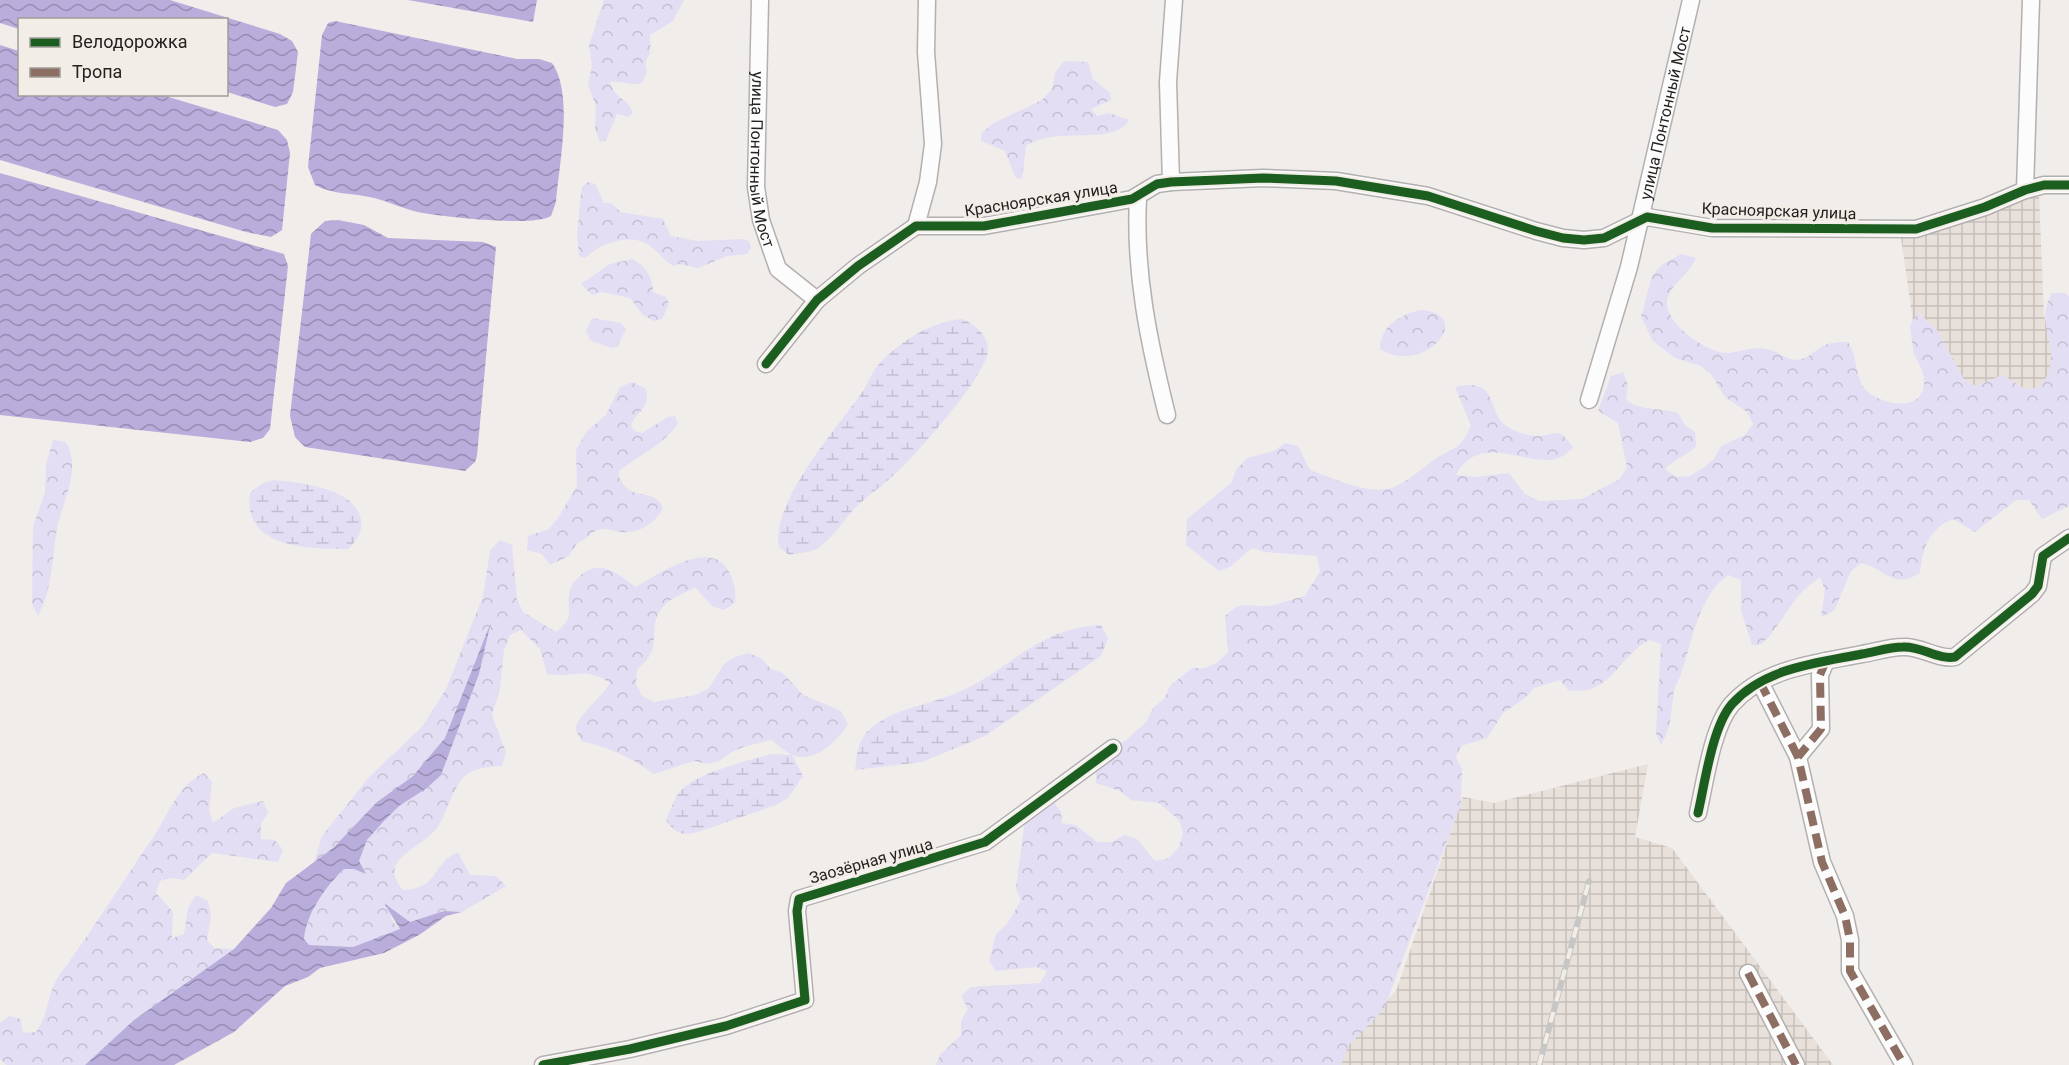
<svg xmlns="http://www.w3.org/2000/svg" width="2069" height="1065" font-family="Roboto,sans-serif">
<style>
.industrial{fill:url(#industrial-grid)}
.forest{fill:url(#forest-crowns)}
.wetland{fill:url(#wetland-marsh)}
.water{fill:url(#water-waves)}
.lines{fill:none;stroke-linecap:round;stroke-linejoin:round}
.minor-casing{stroke:#b3b0af;stroke-width:19}
.minor{stroke:#fdfcfc;stroke-width:16}
.rail-casing{stroke:#c6c6c5;stroke-width:6}
.rail{stroke:#f3ede8;stroke-width:4;stroke-dasharray:11;stroke-linecap:butt}
.quiet{stroke:#8d6e63;stroke-width:8;stroke-dasharray:15 8;stroke-linecap:butt}
.cycleway-casing{stroke:#f3ede8;stroke-width:13}
.cycleway{stroke:#1b5e20;stroke-width:9}
.labels{text-anchor:middle;dominant-baseline:central;stroke-width:6;stroke-linejoin:round;paint-order:stroke}
.street-label{font-size:16px;fill:#242220;stroke:#f3ede8}
</style>
<defs>
<pattern id="industrial-grid" width="8" height="8" patternUnits="userSpaceOnUse" patternTransform="scale(1.5)"><rect width="8" height="8" fill="#e8e0da"/><path d="M0 4h8M4 0v8" fill="none" stroke="#c7c0bb"/></pattern>
<pattern id="forest-crowns" width="20" height="18" patternUnits="userSpaceOnUse" patternTransform="scale(1.5)"><rect width="20" height="18" fill="#e4def4"/><path d="M2 6a3 3 0 1 1 6 0M12 15a3 3 0 1 1 6 0" fill="none" stroke="#c3bed1"/></pattern>
<pattern id="wetland-marsh" width="20" height="14" patternUnits="userSpaceOnUse" patternTransform="scale(1.5)"><rect width="20" height="14" fill="#e4def4"/><path d="M1 5h8M5 5V1M11 12h8M15 12V8" fill="none" stroke="#c3bed1"/></pattern>
<pattern id="water-waves" width="16" height="10" patternUnits="userSpaceOnUse" patternTransform="scale(1.5)"><rect width="16" height="10" fill="#b9addc"/><path d="M0 5q4-4 8 0t8 0" fill="none" stroke="#968cb2"/></pattern>
</defs>
<rect width="100%" height="100%" fill="#f0edeb"/>
<path class="industrial" d="M2039 194 2044 316 2050 329 2056 354 2055 367 2039 388 2025 389 2003 375 1976 386 1964 380 1938 331 1919 313 1913 321 1901 238Z
M1648 764 1635 837 1672 848 1833 1065H1340L1351 1036 1396 991 1463 797 1494 803Z"/>
<path class="forest" d="M604 0H684L673 21 650 35C650 40 651 47 650 52 648 60 643 62 647 71L642 83C633 86 621 81 610 82 613 97 628 99 633 112L629 117 617 114 606 140 600 142 595 128 596 106 588 85 592 66 589 45Z
M1064 61 1088 62 1093 79 1110 93 1111 100 1091 109 1097 116 1109 113 1129 120C1113 147 1056 125 1026 146L1022 179 1016 178 1005 151 981 141V134L992 124 1042 100 1052 89 1055 73Z
M588 182 595 184 604 203H611L621 212 663 219 671 236 698 241 742 239 749 241 751 248 747 254 727 256 698 268 679 264 673 266C663 260 657 250 647 244 628 233 600 244 585 258L579 256 577 236 581 194 582 187Z
M1681 254 1696 258C1688 276 1667 287 1667 303 1667 325 1706 352 1726 353 1739 353 1755 345 1767 349 1777 351 1787 360 1797 360 1808 359 1813 352 1821 347 1830 342 1838 342 1848 342 1859 359 1854 380 1868 392 1885 406 1927 413 1924 379 1923 370 1917 361 1914 353 1912 344 1911 334 1910 325L1918 313 1938 331 1964 380 1976 386 2003 375 2025 389 2039 388C2069 352 2031 328 2052 293H2065L2069 296V506L2042 519 2029 500H2016L1975 532 1953 519C1928 529 1923 548 1920 573 1892 590 1887 569 1861 563L1851 571 1834 611 1821 617 1825 590 1820 577C1812 583 1804 589 1798 596 1788 608 1770 641 1759 645H1752L1741 610V580L1728 575C1697 598 1693 641 1681 674 1679 680 1675 685 1674 691 1670 713 1673 725 1661 745L1656 733 1661 644 1649 640C1618 656 1610 698 1568 690L1560 680 1534 688 1525 698 1503 713 1487 738 1461 746 1456 757 1462 769 1461 804 1384 1009 1348 1046 1341 1065H936L940 1055 961 1035V1021L968 1009 961 996 971 987 1040 983 1047 971 1036 967 996 971 989 961 996 934 1007 924 1021 900 1016 888 1025 819 1053 801 1061 812 1062 823 1076 825 1097 842H1112L1124 835 1137 839 1155 861 1169 858 1179 847 1183 832 1179 820 1159 803 1131 800 1120 791 1096 783V769L1113 748 1125 741 1146 722 1153 708 1164 699 1170 686 1192 668H1205L1218 662 1228 652 1225 616C1244 599 1245 607 1266 606 1278 605 1292 599 1305 596L1320 571 1317 556 1265 552 1252 548 1230 567 1219 571 1186 545 1187 519 1231 483 1236 470 1247 458 1274 451 1285 443 1298 446 1310 470C1333 478 1373 498 1396 486 1410 480 1422 468 1435 459 1456 445 1457 454 1471 426L1455 387C1503 376 1483 415 1511 429 1518 432 1531 437 1538 436 1559 434 1560 427 1573 448 1566 454 1559 460 1549 460 1516 461 1478 435 1456 475L1477 477 1509 473 1525 494 1539 501 1582 499 1620 479 1627 467 1618 423 1598 411 1611 376 1623 372 1628 385 1626 400C1643 412 1659 407 1678 413L1685 425 1695 432 1696 446C1686 457 1676 457 1665 469L1676 477 1690 476 1703 468 1714 459 1721 446 1745 435 1753 424 1747 412 1725 397 1711 374 1701 366 1675 358 1653 341 1641 317 1652 276 1662 265Z
M633 259C644 265 654 278 653 292L666 297 669 304 662 319 654 321 643 315 630 298 602 292 592 295 581 284 610 264Z
M1421 310C1477 314 1424 377 1380 349 1380 326 1401 314 1421 310Z
M592 318 621 323 626 329 617 347 611 348 590 340 586 331Z
M632 382 646 389C651 411 636 409 631 426L635 431 642 433 668 417 675 416 678 423C665 444 639 455 619 471V477C621 481 625 487 628 489 641 498 656 491 663 508 656 523 638 534 621 532 613 531 606 527 597 530 590 533 587 540 578 542L569 556 550 565 542 554 527 550 528 536 549 529 558 518 577 486 576 450 587 431 606 415 620 387Z
M53 440 66 442C83 472 60 504 56 535 52 563 52 590 38 616L32 604 33 527 45 492 46 465Z
M500 540 512 545 517 599 523 612 556 632C575 617 567 614 569 595 570 586 575 580 581 575 601 558 619 575 636 587 659 574 711 537 729 572 735 583 736 591 735 603L724 610 712 606 695 587C685 593 670 598 663 607 644 628 667 647 637 669L636 684 642 696 654 702 696 695 709 688 724 664 735 657 748 653 761 658 771 669 783 673 803 695 841 711 848 724C837 741 817 762 795 756 786 753 778 745 771 740L743 747 730 753 720 761 707 764 694 761 654 774C631 757 608 747 581 741L575 728C583 709 600 700 610 683 584 665 573 679 547 674L540 649 521 630 510 635 504 650 500 689 492 715 506 752 502 766C490 767 476 767 466 775 452 787 448 813 437 828 426 842 402 852 396 865 392 875 397 883 403 890 440 888 430 865 458 852L470 875 496 876 506 886 462 912 444 911 410 922 387 905 393 922 400 929 353 947 309 945 304 939C306 914 326 887 344 869H354L365 873 359 861 367 840 384 821 399 806 427 788 441 775 479 674 489 629 445 739 413 776 377 802 333 848 313 865 322 836 370 776 422 727 446 689 483 596 490 551Z
M204 773 212 782 209 810 213 823 234 808 263 801 268 813 261 824V839L275 840 283 850 278 862 212 853 184 880 172 878 160 881 156 893 173 912 172 938 184 934 188 908 196 895 208 901 211 915 207 941 215 948 234 949 134 1020 85 1065H7L0 1059V1023L9 1016 21 1019 23 1033 36 1032C48 1016 47 998 56 980 90 934 121 884 154 836 170 812 176 787 204 773Z"/>
<path class="wetland" d="M963 319C974 325 987 333 988 349 989 373 916 455 896 473 883 486 867 496 854 509 842 522 832 540 816 549 809 553 797 553 789 555L779 547C770 504 836 429 861 394 868 385 871 371 880 363 901 341 932 321 963 319Z
M273 480C295 482 323 485 342 496 365 509 368 532 348 549 310 549 242 549 250 493L261 484Z
M1101 625 1108 639 1101 656 985 736 922 762 855 770C857 753 858 737 874 726 897 708 928 705 954 694 1009 672 1035 628 1101 625Z
M772 754 792 755 803 776 788 798 776 805 698 832C682 836 675 834 666 820 670 812 673 801 678 794 693 773 747 761 772 754Z"/>
<path class="water" d="M0 0H170L280 34 292 41 298 52 293 92 287 104 275 107 227 92 226 20H20L19 29 0 23Z
M408 0H537L533 22Z
M335 21 517 59H539L552 63C574 94 559 164 556 202L551 216C534 227 446 217 423 213 406 210 390 202 374 198 355 193 333 195 315 185L308 167 322 35 328 23Z
M0 45 19 51 20 94 162 95 278 130 287 140 290 153 282 230 271 237 246 232 0 160Z
M0 173 284 254 288 266 270 429 263 438 250 442 0 415Z
M338 220 364 225 388 238 483 242 496 247 477 456 475 462 465 471 305 447 295 437 290 416 311 234 325 221Z
M491 622 479 674 441 775 427 788 399 806 384 821 367 840 359 861 366 874 354 869H344C326 886 306 914 304 939L309 945 353 947 400 929 384 903 410 922 444 911 462 912 446 916 419 935 384 953 320 968 308 977 285 986 234 1032 174 1065H85L134 1020 234 949 271 908 286 883 333 848 377 802 413 776 445 738Z"/>
<g class="lines">
<g class="minor-casing">
<g id="minor">
<path id="s1" d="M760 0 756 187 761 220 778 269 817 300"/>
<path d="M1171 182 1168 82 1174 0"/>
<path d="M2025 190 2031 0"/>
<path d="M1138 198C1134 272 1149 343 1167 415"/>
<path d="M916 226 928 182 933 144 926 52 927 0"/>
<path d="M766 364 817 300 858 266 916 226H984L1132 199 1157 184 1171 182 1263 178 1336 181 1428 196 1536 231 1563 238 1584 240 1604 238 1647 217 1712 228 1916 229 1985 207 2025 190 2044 185H2069"/>
<path id="s2" d="M1589 400 1629 267 1691 0"/>
<path d="M1826 661 1820 675 1821 729 1798 757 1822 862 1845 916 1850 940V971L1904 1065"/>
<path d="M1760 682 1798 757"/>
<path d="M1698 813C1705 783 1712 727 1732 704 1764 668 1817 663 1862 654 1875 652 1889 647 1903 647 1922 646 1937 660 1955 657L2032 594 2038 586 2043 556 2069 538"/>
<path d="M1748 973 1796 1065"/>
<path d="M543 1065 630 1049 726 1026 805 1000 797 911 799 899 985 842 1113 748"/>
</g>
</g>
<use href="#minor" class="minor"/>
<g class="rail-casing">
<path id="rail" d="M1539 1065 1589 881"/>
</g>
<use href="#rail" class="rail"/>
<path class="quiet" d="M1826 661 1820 675 1821 729 1798 757 1822 862 1845 916 1850 940V971L1904 1065
M1760 682 1798 757
M1748 973 1796 1065"/>
<g class="cycleway-casing">
<path id="cycleway" d="M766 364 817 300 858 266 916 226H984L1132 199 1157 184 1171 182 1263 178 1336 181 1428 196 1536 231 1563 238 1584 240 1604 238 1647 217 1712 228 1916 229 1985 207 2025 190 2044 185H2069
M1698 813C1705 783 1712 727 1732 704 1764 668 1817 663 1862 654 1875 652 1889 647 1903 647 1922 646 1937 660 1955 657L2032 594 2038 586 2043 556 2069 538
M543 1065 630 1049 726 1026 805 1000 797 911 799 899 985 842 1113 748"/>
</g>
<use href="#cycleway" class="cycleway"/>
</g>
<g class="labels">
<g class="street-label">
<text stroke="none"><textPath href="#s2" startOffset="297">улица Понтонный Мост</textPath></text>
<text stroke="none"><textPath href="#s1" startOffset="160">улица Понтонный Мост</textPath></text>
<text transform="translate(1041 199) rotate(-9)">Красноярская улица</text>
<text transform="translate(1779 211) rotate(2)">Красноярская улица</text>
<text transform="translate(871 861) rotate(-16)">Заозёрная улица</text>
</g>
</g>
<rect x="18" y="18" width="210" height="78" fill="#f3ede8" stroke="#a09c98" stroke-width="1.5"/>
<rect x="30" y="38" width="30" height="9" fill="#1b5e20" stroke="#a09c98" stroke-width="1.5"/>
<text x="72" y="48" font-size="18" fill="#242220">Велодорожка</text>
<rect x="30" y="68" width="30" height="9" fill="#8d6e63" stroke="#a09c98" stroke-width="1.5"/>
<text x="72" y="78" font-size="18" fill="#242220">Тропа</text>
</svg>
